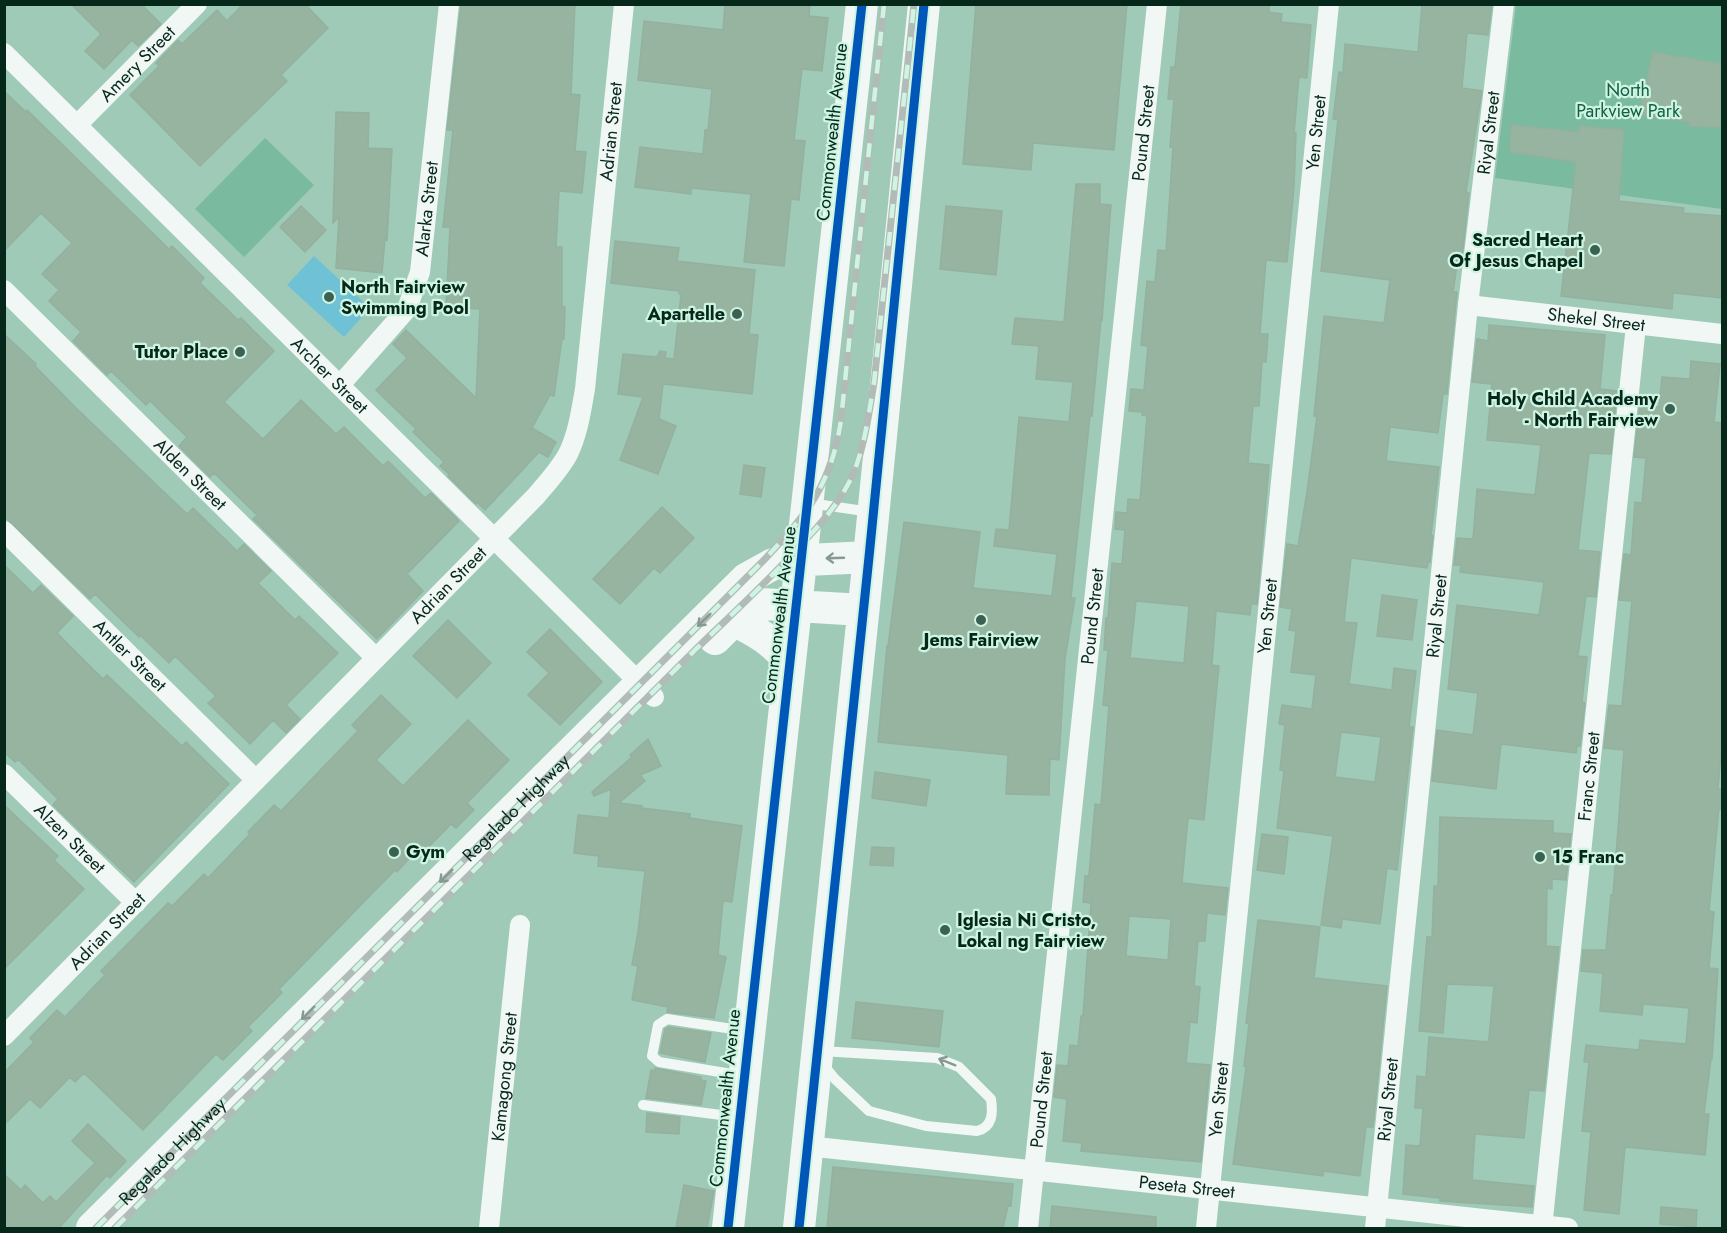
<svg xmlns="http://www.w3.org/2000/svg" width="1727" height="1233" font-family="Jost,sans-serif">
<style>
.green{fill:#7aba9f}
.water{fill:#6fc2d6}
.building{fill:#97b4a1;stroke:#93b19e;stroke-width:1.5;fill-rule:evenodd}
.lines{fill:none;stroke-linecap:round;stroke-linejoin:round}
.service{stroke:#f1f7f4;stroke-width:10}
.minor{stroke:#f1f7f4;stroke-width:20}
.primary{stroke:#f1f7f4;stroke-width:32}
.rail-casing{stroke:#b1bcb8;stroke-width:7}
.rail{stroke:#cef4e2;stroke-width:4.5;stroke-dasharray:14;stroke-linecap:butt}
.cycleway-casing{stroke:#cef4e2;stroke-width:13}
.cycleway{stroke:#0057b8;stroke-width:9}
.oneway{stroke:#879a92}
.poi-dot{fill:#3b6152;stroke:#cef4e2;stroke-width:2}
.labels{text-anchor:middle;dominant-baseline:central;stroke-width:4.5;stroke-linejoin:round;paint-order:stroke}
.street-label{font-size:18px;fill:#05281b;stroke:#cef4e2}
.park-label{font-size:18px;fill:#135e45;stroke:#cef4e2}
.poi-label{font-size:18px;font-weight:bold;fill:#05281b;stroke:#cef4e2;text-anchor:end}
</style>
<rect width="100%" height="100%" fill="#9fcab7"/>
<path class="green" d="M1516 5H1722V209L1495 178Z
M265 138 314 185 244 257 195 209Z"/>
<path class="water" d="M314 256 370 308 344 337 287 285Z"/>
<path class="building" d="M71 4H141L161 24 138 46 132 40 104 69 85 51 101 34Z
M243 4H305L328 28 281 75 287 81 200 166 130 95 159 66 156 63 178 40 182 44 217 10 227 21Z
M461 4H575L571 94 580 95 575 151 586 152 582 193 559 191 556 247H562V307H565L564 339H562L554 396 550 395 532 428 556 442 548 457 539 452 485 510 477 502 476 504 448 476 449 474 440 466 444 462 413 432 416 429 376 390 407 358 393 344 406 330 476 398 480 309 446 307 450 227H443L453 130H447Z
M725 4H810L809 16 828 18 822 71 802 69 794 140 805 141 799 200 791 199 784 266 744 262 751 194 691 188V194L635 187 640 147 703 154 705 130H708L712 89 638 80 644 21 723 30Z
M976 4H1127L1114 150 1033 143 1031 170 963 164Z
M1181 4H1269V12L1282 14 1281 22 1311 25 1307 78 1299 77 1294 133H1296L1294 187 1287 262 1266 260 1260 334H1268L1266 362H1262L1259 406H1253L1248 463 1269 465 1257 604H1251L1250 615 1216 611 1212 665 1219 666 1204 820 1188 818 1182 883 1228 888 1225 915 1207 913 1205 941H1198L1194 986 1200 987 1197 1023 1190 1022 1186 1063 1210 1065 1201 1162 1081 1151 1082 1143 1063 1141 1067 1099 1054 1097 1057 1065 1068 1066 1070 1045 1078 1046 1081 1016H1083L1091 903 1083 902 1085 876H1089L1095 804 1101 805 1109 706 1103 705 1108 650H1104L1106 618H1108L1112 563 1122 564 1125 530 1115 529 1116 512 1127 513 1128 499 1140 500 1147 416 1142 415V412L1129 411 1131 389 1144 390 1148 346 1141 345 1147 281 1155 282 1158 250 1166 251 1173 147H1170L1174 99H1168L1171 67H1175ZM1136 601 1189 606 1184 663 1130 658ZM1129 916 1171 919 1168 960 1126 956Z
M1422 4H1492L1488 35 1467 33 1462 88 1482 91 1466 192 1469 193 1462 258H1458L1453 292H1457L1447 394H1443L1438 433 1390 427 1386 461 1439 467 1431 535 1433 536 1430 562H1428L1427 568 1351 558 1344 622 1357 623 1349 684 1392 690 1394 668 1416 671 1409 727H1413L1397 870 1387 868 1380 924 1342 919 1341 928 1321 925 1333 836 1277 828 1284 771 1280 770 1285 725 1279 724 1282 705 1312 709 1316 675 1291 672 1296 631 1289 630 1292 609 1280 607 1287 544 1298 546 1307 492 1317 416H1314L1324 316 1384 323 1390 280 1321 271 1338 120 1333 119 1339 72 1343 73 1345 44 1418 52ZM1341 732 1381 737 1375 782 1335 777Z
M1653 52 1722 64V127L1689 126V122L1639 115Z
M4 91 26 112 27 110 169 249 172 246 204 278 200 283 238 320 241 318 274 351 224 402 263 439 301 400 336 434 344 427 383 466 388 461 425 498 431 493 459 521 407 574 423 591 377 639 253 519 257 515 214 473 210 477 179 446 187 437 150 401 146 405 111 371 107 375 73 341 81 332 49 301 59 290 42 274 72 243 41 213 4 251Z
M336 112 369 113 368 148 392 149 387 240 385 239 382 273 336 268 339 217 333 223Z
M1511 125 1579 132V126L1624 130 1619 201 1684 208 1683 213 1722 216V298L1673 293 1672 309 1561 296 1576 162 1510 152Z
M1076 184H1100V204L1111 205 1102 320 1101 319 1092 416H1090L1071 598H1075L1065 659 1059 760 1050 759 1049 795 1006 794 1008 755 878 742 887 646H888L904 522 980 532 973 588 1052 596 1057 554 994 546 996 529 1009 530 1019 417 1069 422 1073 382 1036 379 1039 346 1012 344 1015 318 1064 322Z
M301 206 326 230 305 252 280 227Z
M946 206 1002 211 996 275 940 269Z
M615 241 679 248 677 261 755 270 749 334 758 335 752 394 663 384 659 419 676 426 658 474 620 460 643 397 618 394 623 354 657 357 660 351 666 352 665 358 674 359 681 294H679V291L611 283Z
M1489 325 1605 335 1600 389 1617 391 1611 454 1589 453 1578 550 1600 552 1596 597 1586 596 1578 656 1587 657 1582 702 1585 703 1580 746H1577L1576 753 1501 744 1496 789 1432 781 1437 730 1473 735 1478 693 1448 689 1457 605 1539 615 1544 582 1460 572 1461 565H1454L1457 538 1473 539 1477 489 1535 495 1541 445 1487 440 1492 384 1472 382 1477 339 1488 341Z
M4 334 36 364 35 366 75 407 187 514 193 508 237 551 244 544 271 571 258 583 295 620 299 616 338 653 286 705 300 719 286 733 273 720 250 744 208 703 216 696 175 656 169 663 140 635 139 637 95 594 90 599 4 516Z
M1691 361 1720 364 1714 422 1722 423V741L1718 789H1722V809L1719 808 1709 911 1714 912 1709 968 1718 969 1712 1059H1711L1704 1114H1709L1705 1155 1625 1147 1619 1214 1584 1210 1591 1132 1582 1131 1589 1062H1584L1586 1045 1639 1050 1640 1040 1686 1044 1689 1008 1643 1004 1642 1015 1600 1011 1603 973 1581 971 1583 950H1606L1611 895H1613L1624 750 1604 748 1609 705 1622 706 1632 601 1619 600 1624 554 1631 555 1635 502 1642 503 1646 458 1634 457 1640 404 1659 407 1662 377 1690 379Z
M744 465 765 468 761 497 740 494Z
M662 507 694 538 660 573 654 568 620 604 593 579Z
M4 565 33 593 41 585 73 616 57 633 103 679 107 675 182 746 186 742 229 784 134 882 53 805 58 799 18 759 15 762 4 752Z
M1382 595 1417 600 1412 640 1377 636Z
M448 620 491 663 457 698 413 656Z
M550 629 602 682 560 725 528 695 549 673 527 652Z
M381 695 411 724 376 760 403 786 468 720 509 760 467 803 474 810 456 828 451 824 420 856 415 852 397 872 395 870 279 989 282 993 248 1027 252 1031 223 1060 216 1054 143 1130 84 1073 75 1082 70 1077 40 1108 30 1099 4 1125V1073L34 1042 30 1038 57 1010 65 1017 105 975 101 971 168 903 172 906 204 874 208 878 250 834 248 832 274 805 281 811 358 731 352 725Z
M648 739 661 766 640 775 645 781 619 803 642 806V808L690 814V818L742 826 732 902 723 901 718 955 726 957 714 1018 667 1012 668 1007 632 1000 638 966 632 965 638 932 645 871 598 866 599 856 574 853 578 815 609 818 611 789 594 796 592 792 632 757 630 755Z
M875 772 930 780 926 806 872 798Z
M4 805 58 856 54 860 84 889 4 969Z
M1440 817 1553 821V833L1571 834 1566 880 1552 879V889L1547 888 1546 946 1559 947 1544 1091 1529 1090 1524 1138 1475 1134 1472 1180 1534 1186 1532 1207 1440 1201V1198L1403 1194 1406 1145 1420 1146 1423 1108H1415L1417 1076 1426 1077 1429 1037 1488 1042 1489 1038 1494 986 1447 984 1443 1033 1419 1031 1427 937H1432L1434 886H1438Z
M1262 834 1288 837 1284 874 1257 870Z
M872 847 894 848 893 866 870 865Z
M1258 920 1320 927 1314 978 1387 986 1373 1127H1366L1360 1176 1323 1171V1176L1233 1164 1246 1067 1244 1066 1249 1024 1246 1023Z
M856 1002 943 1011 939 1047 852 1038Z
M669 1027 711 1033 705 1062 660 1053 665 1029Z
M655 1068 701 1077V1080L706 1081 701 1105 646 1098 651 1070 655 1071Z
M647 1113 680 1117 679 1134 646 1132Z
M88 1124 126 1161 110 1178 107 1175 59 1228H4V1174L21 1190 25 1185 43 1203 50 1196 56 1202 95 1163 72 1141Z
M833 1167 1013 1184 1011 1206 1008 1205 1003 1228H827Z
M684 1185 714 1191 707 1228H676Z
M1052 1206 1156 1217V1228H1050Z
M1661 1207 1697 1210 1696 1227 1660 1224Z"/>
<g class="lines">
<path class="service" d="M809 503 871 512
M821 1051 937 1058 959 1067 991 1099C993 1113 993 1127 977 1131L926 1126 869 1111 835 1079 823 1064
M744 1076 659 1062 652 1056 658 1025 667 1019 746 1031
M643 1105 737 1117"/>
<g class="minor">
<path id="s1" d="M4 53 654 697"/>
<path id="s2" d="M77 125 197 4"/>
<path id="s3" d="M4 290 376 658"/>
<path id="s4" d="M1468 305 1722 334"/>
<path id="s5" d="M340 385 407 309 420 272 449 4"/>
<path id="s6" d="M4 531 256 780"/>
<path id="s7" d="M4 774 136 903"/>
<path id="s8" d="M4 1036 536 496C547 483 560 469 568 454 578 434 581 411 585 389L624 4"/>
<path id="s9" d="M807 1146 1568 1228"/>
<path id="s10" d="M489 1228 520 925"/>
<path id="s11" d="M1028 1228 1157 4"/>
<path id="s12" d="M1206 1228 1329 4"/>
<path id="s13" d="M1375 1228 1468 305 1504 4"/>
<path id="s14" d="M1542 1228 1636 325"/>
</g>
<path class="primary" d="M733 620C758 632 772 641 790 661
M715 639 742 612 761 604 863 610
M92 1228 746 579 773 564 786 561 869 557
M728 1228 862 4
M799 1228 869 557 924 4"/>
<g class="rail-casing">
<g id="rail">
<path id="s15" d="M96 1228 763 561C807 514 831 486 841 420L884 4"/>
<path d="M115 1228 696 649C730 616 765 584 797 549 819 526 841 502 854 472 865 444 869 412 874 383L914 4"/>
</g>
</g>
<use href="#rail" class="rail"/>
<g class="cycleway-casing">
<path id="cycleway" d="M728 1228 862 4
M799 1228 869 557 924 4"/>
</g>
<use href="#cycleway" class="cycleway"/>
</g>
<defs><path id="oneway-shaft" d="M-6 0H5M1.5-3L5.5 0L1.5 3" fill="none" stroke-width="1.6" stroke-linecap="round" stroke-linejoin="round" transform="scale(1.5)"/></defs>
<g class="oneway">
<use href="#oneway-shaft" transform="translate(835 558) rotate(178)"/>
<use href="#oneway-shaft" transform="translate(704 620) rotate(136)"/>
<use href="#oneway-shaft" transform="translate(446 876) rotate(135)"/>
<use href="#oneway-shaft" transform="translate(308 1013) rotate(135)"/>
<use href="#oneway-shaft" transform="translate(947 1062) rotate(-158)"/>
</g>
<g class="poi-dot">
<circle cx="1595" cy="250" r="6"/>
<circle cx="329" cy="297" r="6"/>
<circle cx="737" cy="314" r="6"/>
<circle cx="240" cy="352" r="6"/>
<circle cx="1670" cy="409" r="6"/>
<circle cx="981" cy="620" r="6"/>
<circle cx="394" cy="852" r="6"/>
<circle cx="1540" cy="857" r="6"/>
<circle cx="945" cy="930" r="6"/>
</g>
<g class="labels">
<g class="street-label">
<text stroke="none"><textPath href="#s2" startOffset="86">Amery Street</textPath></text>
<text stroke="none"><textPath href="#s8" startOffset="1137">Adrian Street</textPath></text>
<text transform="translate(832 132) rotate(-84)">Commonwealth Avenue</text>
<text stroke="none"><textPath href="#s11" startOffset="1101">Pound Street</textPath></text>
<text stroke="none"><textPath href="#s12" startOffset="1101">Yen Street</textPath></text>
<text stroke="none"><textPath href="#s13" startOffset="1101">Riyal Street</textPath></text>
<text stroke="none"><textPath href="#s5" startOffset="204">Alarka Street</textPath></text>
<text stroke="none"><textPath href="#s4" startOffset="129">Shekel Street</textPath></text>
<text stroke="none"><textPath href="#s1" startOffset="458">Archer Street</textPath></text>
<text stroke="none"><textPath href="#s3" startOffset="262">Alden Street</textPath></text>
<text stroke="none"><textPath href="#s8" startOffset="633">Adrian Street</textPath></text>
<text transform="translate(779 615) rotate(-83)">Commonwealth Avenue</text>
<text stroke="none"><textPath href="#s11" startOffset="615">Pound Street</textPath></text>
<text stroke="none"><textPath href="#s13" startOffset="615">Riyal Street</textPath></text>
<text stroke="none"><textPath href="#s12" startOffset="615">Yen Street</textPath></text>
<text stroke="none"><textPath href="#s6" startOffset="177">Antler Street</textPath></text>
<text stroke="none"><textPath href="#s14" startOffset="454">Franc Street</textPath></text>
<text stroke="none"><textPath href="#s15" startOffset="594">Regalado Highway</textPath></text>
<text stroke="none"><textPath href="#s7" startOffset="92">Alzen Street</textPath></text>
<text stroke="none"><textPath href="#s8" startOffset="147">Adrian Street</textPath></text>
<text stroke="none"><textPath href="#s10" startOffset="152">Kamagong Street</textPath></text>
<text transform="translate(725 1098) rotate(-84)">Commonwealth Avenue</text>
<text stroke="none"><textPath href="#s11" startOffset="129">Pound Street</textPath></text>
<text stroke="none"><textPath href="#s12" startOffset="129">Yen Street</textPath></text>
<text stroke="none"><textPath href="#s13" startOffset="129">Riyal Street</textPath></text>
<text stroke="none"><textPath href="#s15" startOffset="108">Regalado Highway</textPath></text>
<text stroke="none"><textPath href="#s9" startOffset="382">Peseta Street</textPath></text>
</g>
<g class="park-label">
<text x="1628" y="90">North<tspan x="1628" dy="21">Parkview Park</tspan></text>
</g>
<g class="poi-label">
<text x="1583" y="240">Sacred Heart<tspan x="1583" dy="21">Of Jesus Chapel</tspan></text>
<text x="341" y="287" text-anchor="start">North Fairview<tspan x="341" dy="21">Swimming Pool</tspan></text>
<text x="725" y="314">Apartelle</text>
<text x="228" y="352">Tutor Place</text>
<text x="1658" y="399">Holy Child Academy<tspan x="1658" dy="21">- North Fairview</tspan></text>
<text x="981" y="640" text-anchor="middle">Jems Fairview</text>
<text x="406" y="852" text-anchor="start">Gym</text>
<text x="1552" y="857" text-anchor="start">15 Franc</text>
<text x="957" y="920" text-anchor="start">Iglesia Ni Cristo,<tspan x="957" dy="21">Lokal ng Fairview</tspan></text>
</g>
</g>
<rect width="1727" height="1233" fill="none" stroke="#05281b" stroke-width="12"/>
</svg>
